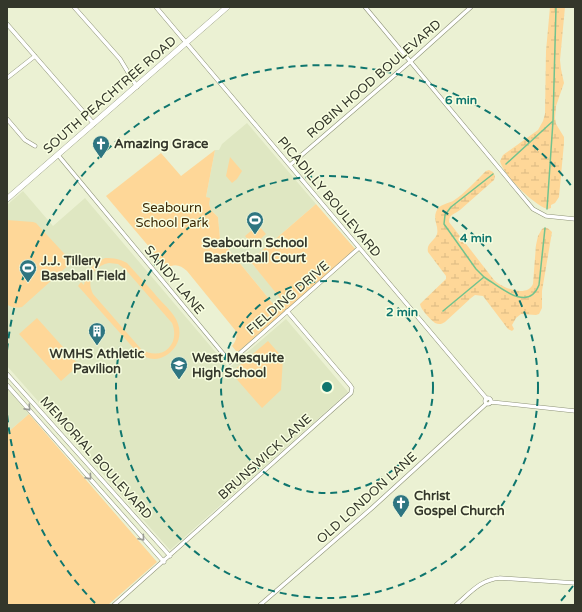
<svg xmlns="http://www.w3.org/2000/svg" width="582" height="612" font-family="'Varela Round',sans-serif">
<style>
.built{fill:#dfe7c2}
.green{fill:#fed798;fill-rule:evenodd}
.wetland{fill:url(#wetland-marsh)}
.lines{fill:none;stroke-linecap:round;stroke-linejoin:round}
.stream{stroke:#71c38e;stroke-width:1.5}
.street-casing{stroke:#8e9378;stroke-width:4.5}
.secondary-casing{stroke:#8e9378;stroke-width:6}
.street{stroke:#fff;stroke-width:3.5}
.secondary{stroke:#fff;stroke-width:5.5}
.oneway{stroke:#9a9b95}
.ring{fill:none;stroke:#0f766e;stroke-width:2;stroke-dasharray:7 5}
.labels{text-anchor:middle;dominant-baseline:central;stroke-width:3;stroke-linejoin:round;paint-order:stroke}
.street-label{font-size:13px;fill:#34372b;stroke:#f8fee0}
.poi-label{font-size:13px;font-weight:bold;fill:#34372b;stroke:#f8fee0;text-anchor:start}
.park-label{font-size:13px;fill:#3a2703;stroke:#f8fee0}
.centre{fill:#0f766e;stroke:#f8fee0;stroke-width:2}
.ring-label{font-size:12px;text-anchor:middle;font-weight:bold;fill:#0f766e;stroke:#f8fee0;stroke-width:3;stroke-linejoin:round;paint-order:stroke}
</style>
<defs>
<pattern id="wetland-marsh" width="20" height="14" patternUnits="userSpaceOnUse"><rect width="20" height="14" fill="#fed798"/><path d="M1 5h8M5 5V1M11 12h8M15 12V8" fill="none" stroke="#dab983"/></pattern>
</defs>
<rect width="100%" height="100%" fill="#ebf1d3"/>
<path class="built" d="M247 123 316 204 250 261 286 304 278 310 220 239 218 217 211 210 206 197 215 150H219L222 144Z
M23 191 53 226 85 198 229 368 286 319 348 392 170 550 7 366V205Z
M7 388 29 414 7 433Z"/>
<path class="green" d="M215 150 206 197 210 198 209 204 211 210 218 217 220 239 278 310 285 304 250 261 316 204 356 250 239 351H236L232 346C236 341 238 336 235 330L187 271C181 265 174 263 167 268L106 196 161 153 181 176Z
M230 157 242 171 237 179 232 183 226 176Z
M7 220 33 222 36 223 72 262 22 307C16 308 11 308 7 304Z
M258 225 266 234 253 246 245 236Z
M105 258C114 258 120 259 127 263 136 273 145 283 154 293 160 301 169 308 174 316 184 330 180 348 165 356 155 362 145 358 137 352L78 286 81 282 84 285C86 271 93 264 105 258ZM109 263 118 264 125 269 172 323C181 345 161 362 141 349L93 294C86 280 93 266 109 263Z
M37 318 79 365 61 381 19 334Z
M268 341 283 358 281 390 262 408 233 375V371Z
M29 414 157 562 108 605H7V433Z"/>
<path class="wetland" d="M550 7H565L560 60 561 69 564 83 556 106 555 118 556 124 564 137V143L559 197 555 203 551 205V208L548 209C535 206 503 175 500 161L503 155 538 130 543 121 545 114 546 51Z
M489 170 493 172 495 176 494 180 460 210C455 214 449 214 449 222L494 280C502 288 527 298 533 284L536 245 538 236 542 229C546 226 549 229 552 232L542 291V308L539 314 536 315 521 314 516 318 512 325 514 329 512 331 508 329 483 296 475 295 471 298 445 322C442 324 439 325 435 323 430 319 421 310 420 304L446 279V276L428 252C426 243 435 241 437 234 439 227 433 220 436 212 439 204 447 204 453 201 464 194 477 180 486 171Z"/>
<g class="lines">
<path class="stream" d="M506 164 553 121 556 7
M547 209 553 121
M484 277C500 287 528 313 539 285L545 228
M443 311 484 277 476 269 444 224 445 215 451 207 493 174"/>
<g class="street-casing">
<path id="street" d="M74 7 120 59 137 87
M156 7 487 399
M365 7 533 209 546 216 575 219
M7 24 94 124
M7 78 35 56
M7 119 25 140 35 146
M58 155 230 362 359 248
M290 165 411 61 471 7
M7 374 170 556
M7 385 164 562
M485 401a3 3 0 1 1 6 0a3 3 0 1 1-6 0Z
M491 402 575 411
M114 605 351 393 352 388 350 385 287 311
M260 605 372 508 486 404
M456 605C471 592 480 580 500 578L575 583"/>
</g>
<g class="secondary-casing">
<path id="secondary" d="M7 199 227 7"/>
</g>
<use href="#street" class="street"/>
<use href="#secondary" class="secondary"/>
</g>
<defs><path id="oneway-chevron" d="M-2-3.5L2.5 0L-2 3.5" fill="none" stroke-width="1.6" stroke-linecap="round" stroke-linejoin="round"/></defs>
<g class="oneway">
<use href="#oneway-chevron" transform="translate(28 408) rotate(48)"/>
<use href="#oneway-chevron" transform="translate(89 477) rotate(49)"/>
<use href="#oneway-chevron" transform="translate(142 538) rotate(49)"/>
</g>
<g class="ring">
<circle cx="327" cy="387" r="106"/>
<circle cx="327" cy="387" r="211"/>
<path d="M573 586A317 317 0 0 1 559 603M95 603A317 317 0 1 1 573 188"/>
</g>
<defs>
<g id="church-pin" transform="scale(0.9)"><path d="M0 17L-7.5 6A9.5 9.5 0 1 1 7.5 6Z" fill="#2e7581" stroke="#f8fee0"/><path d="M-1.2-6h2.4v3.5h3.3v2.4h-3.3V6h-2.4V-.1h-3.3v-2.4h3.3Z" fill="#fff"/></g>
<g id="stadium-pin" transform="scale(0.9)"><path d="M0 17L-7.5 6A9.5 9.5 0 1 1 7.5 6Z" fill="#2e7581" stroke="#f8fee0"/><path d="M0-5a6.5 5 0 1 0 0 10a6.5 5 0 1 0 0-10ZM-3.5-1.8h7v3.6h-7Z" fill="#fff"/></g>
<g id="building-pin" transform="scale(0.9)"><path d="M0 17L-7.5 6A9.5 9.5 0 1 1 7.5 6Z" fill="#2e7581" stroke="#f8fee0"/><path d="M-4-6H4V6H1V3H-1V6H-4ZM-2.5-4.3h1.7v1.8h-1.7ZM.8-4.3h1.7v1.8H.8ZM-2.5-1h1.7V.8h-1.7ZM.8-1h1.7V.8H.8Z" fill="#fff"/></g>
<g id="school-pin" transform="scale(0.9)"><path d="M0 17L-7.5 6A9.5 9.5 0 1 1 7.5 6Z" fill="#2e7581" stroke="#f8fee0"/><path d="M0-5L7-2L0 1L-7-2ZM-4 1L0 2.5L4 1V4Q0 6-4 4Z" fill="#fff"/></g>
</defs>
<g fill-rule="evenodd">
<use href="#church-pin" x="101" y="144"/>
<use href="#stadium-pin" x="255" y="220"/>
<use href="#stadium-pin" x="28" y="268"/>
<use href="#building-pin" x="97" y="331"/>
<use href="#school-pin" x="179" y="365"/>
<use href="#church-pin" x="401" y="503"/>
</g>
<g class="labels">
<g class="street-label">
<text transform="translate(374 79) rotate(-41)">ROBIN HOOD BOULEVARD</text>
<text transform="translate(110 95) rotate(-41)">SOUTH PEACHTREE ROAD</text>
<text transform="translate(329 197) rotate(50)">PICADILLY BOULEVARD</text>
<text transform="translate(174 280) rotate(50)">SANDY LANE</text>
<text transform="translate(288 298) rotate(-41)">FIELDING DRIVE</text>
<text transform="translate(265 457) rotate(-42)">BRUNSWICK LANE</text>
<text transform="translate(96 458) rotate(48)">MEMORIAL BOULEVARD</text>
<text transform="translate(367 498) rotate(-42)">OLD LONDON LANE</text>
</g>
<g class="poi-label">
<text x="114" y="144">Amazing Grace</text>
<text x="255" y="243" text-anchor="middle">Seabourn School<tspan x="255" dy="15">Basketball Court</tspan></text>
<text x="41" y="261">J.J. Tillery<tspan x="41" dy="15">Baseball Field</tspan></text>
<text x="97" y="354" text-anchor="middle">WMHS Athletic<tspan x="97" dy="15">Pavilion</tspan></text>
<text x="192" y="358">West Mesquite<tspan x="192" dy="15">High School</tspan></text>
<text x="414" y="496">Christ<tspan x="414" dy="15">Gospel Church</tspan></text>
</g>
<g class="park-label">
<text x="172" y="208">Seabourn<tspan x="172" dy="15">School Park</tspan></text>
</g>
</g>
<circle cx="327" cy="387" r="6" class="centre"/>
<g class="ring-label">
<text x="461" y="104">6 min</text>
<text x="476" y="242">4 min</text>
<text x="402" y="316">2 min</text>
</g>
<rect width="582" height="612" fill="none" stroke="#34372b" stroke-width="16"/>
</svg>
